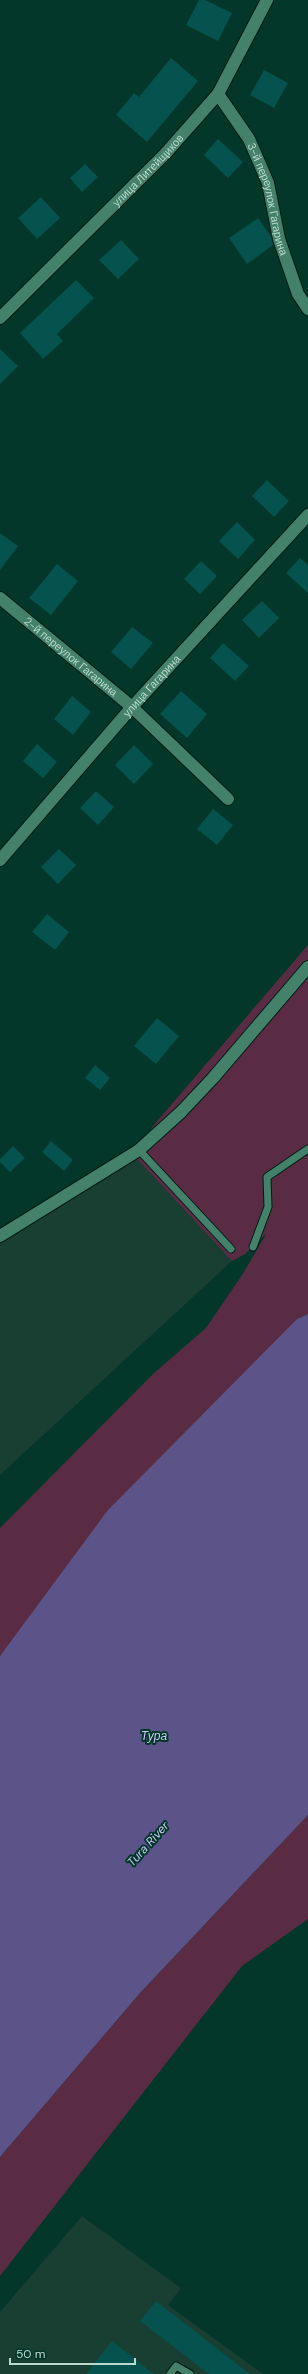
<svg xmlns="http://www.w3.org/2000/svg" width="308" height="2374" font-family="'DM Sans',sans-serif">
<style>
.built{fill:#183f32}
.green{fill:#5a2c44}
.water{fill:#5c5489}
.building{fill:#05524e}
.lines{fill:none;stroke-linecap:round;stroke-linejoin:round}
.service-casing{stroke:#001c13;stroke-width:9}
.minor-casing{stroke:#001c13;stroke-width:14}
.service{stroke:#43816b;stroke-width:7}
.minor{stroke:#43816b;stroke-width:12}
.labels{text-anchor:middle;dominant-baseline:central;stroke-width:4;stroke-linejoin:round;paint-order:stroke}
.street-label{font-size:11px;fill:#bbdace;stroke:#023729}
.water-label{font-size:12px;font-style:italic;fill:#cbc7f8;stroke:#023729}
</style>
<rect width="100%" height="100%" fill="#023729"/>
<path class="built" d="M137 1159 232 1261 0 1475V1242Z
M82 2216 181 2288 168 2305 263 2374H0V2312Z"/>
<path class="green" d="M308 945V1314L297 1319 0 1656V1528L154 1373 206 1328 242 1275 267 1233 245 1254 232 1261 137 1159 153 1126Z
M308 1815V1919L242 1966 0 2276V2157L140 1993Z"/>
<path class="water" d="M308 1314V1815L140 1993 0 2157V1656L108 1510 297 1319Z"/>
<path class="building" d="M199 0H205L232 13 218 41 186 25Z
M171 58 198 81 147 142 116 115 134 93 139 97Z
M264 70 288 83 274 108 250 95Z
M218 139 243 162 228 178 204 155Z
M85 164 98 177 82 192 70 178Z
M41 197 60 218 37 239 18 218Z
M258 218 271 237 273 245 247 264 229 238Z
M121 240 139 259 118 279 99 260Z
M76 280 94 298 57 334 63 341 43 359 20 333Z
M0 349 18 366 0 384Z
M267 480 289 501 274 517 252 496Z
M237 522 255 540 238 559 219 541Z
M0 533 18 546 0 570Z
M300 558 308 565V593L286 573Z
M201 561 217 576 200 594 184 579Z
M57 564 78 581 51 615 29 598Z
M262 601 279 618 259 638 242 620Z
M132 627 153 643 131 669 111 652Z
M223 643 249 666 235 681 210 658Z
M181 691 207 714 187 738 160 714Z
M72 696 91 712 73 735 54 719Z
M37 744 57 762 43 778 23 761Z
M134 745 153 764 134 784 115 765Z
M96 791 114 807 98 825 80 808Z
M213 809 233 825 217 845 197 829Z
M59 849 76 865 58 884 41 867Z
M47 914 69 932 55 950 32 932Z
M157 1018 179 1036 156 1064 134 1046Z
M95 1065 110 1078 100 1090 85 1078Z
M51 1141 73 1160 64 1171 42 1152Z
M13 1146 25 1158 10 1172 0 1162V1159Z
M156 2301 250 2374H209L140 2321Z
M112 2341 154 2374H86Z"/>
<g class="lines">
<g class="service-casing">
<path id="service" d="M139 1150 231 1249
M253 1247 268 1207 267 1177 308 1149
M170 2374 176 2366 190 2374"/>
</g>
<g class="minor-casing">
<g id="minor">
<path id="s1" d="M218 94 249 139 268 183 279 239 298 294 308 309"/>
<path id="s2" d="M0 318 165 154 218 94 267 0"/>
<path id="s3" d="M0 598 132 707 228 799"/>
<path id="s4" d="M0 860 132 707 308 515"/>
<path d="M0 1236 139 1150 181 1112 213 1078 308 967"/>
</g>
</g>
<use href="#service" class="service"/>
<use href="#minor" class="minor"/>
</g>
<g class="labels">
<g class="street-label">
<text stroke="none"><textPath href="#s2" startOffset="209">улица Литейщиков</textPath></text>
<text stroke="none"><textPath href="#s1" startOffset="118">3-й переулок Гагарина</textPath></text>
<text stroke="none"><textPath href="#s3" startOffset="92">2-й переулок Гагарина</textPath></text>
<text stroke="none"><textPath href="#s4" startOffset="231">улица Гагарина</textPath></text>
</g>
<g class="water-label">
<text x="154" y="1736">Тура</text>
<text transform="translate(148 1844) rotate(-48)">Tura River</text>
</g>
</g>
<path d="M10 2358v6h125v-6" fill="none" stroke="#bbdace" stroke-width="2"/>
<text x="16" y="2358" font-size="12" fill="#bbdace" stroke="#023729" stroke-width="3" paint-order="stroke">50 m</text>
</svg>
